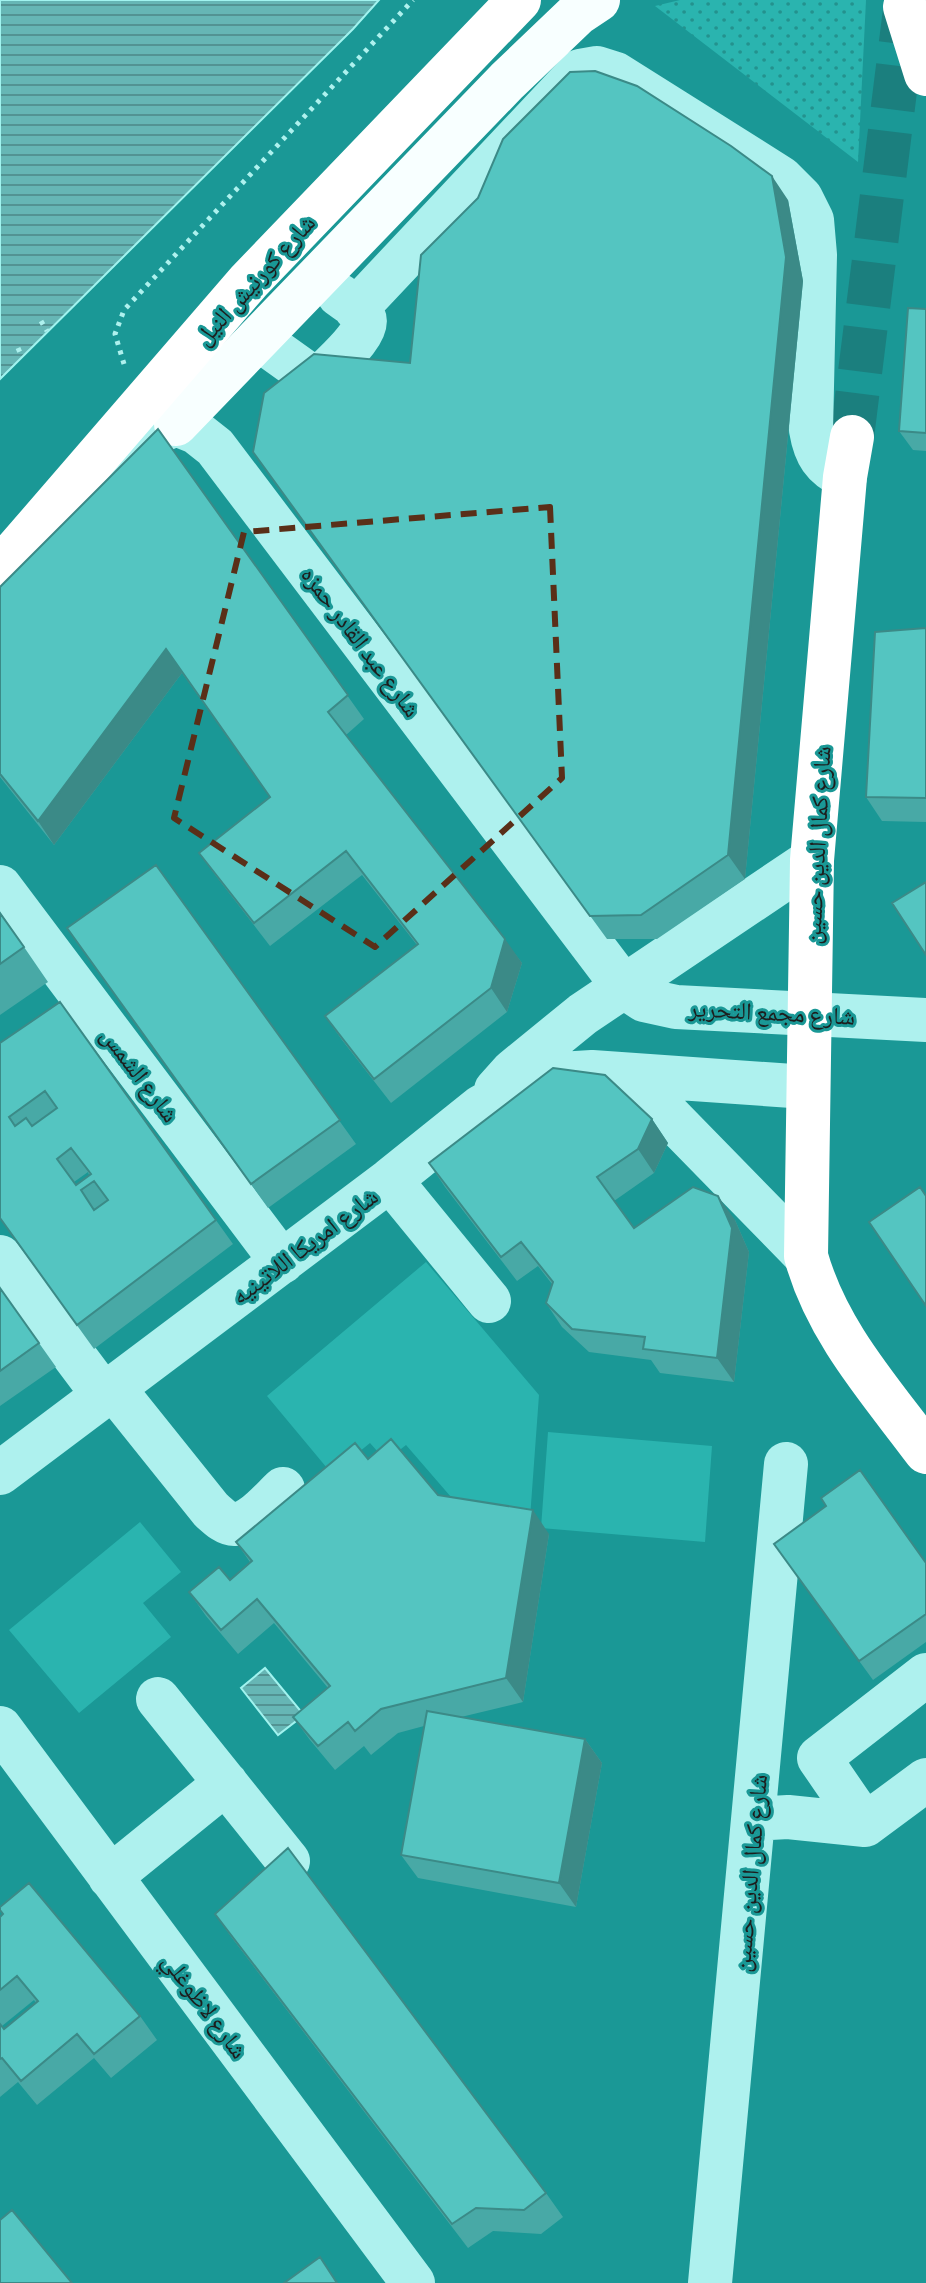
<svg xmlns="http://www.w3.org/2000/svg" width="926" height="2283" font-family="Manrope,'Noto Naskh Arabic',sans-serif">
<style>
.grass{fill:url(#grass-dots)}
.green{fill:#2ab4af}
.water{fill:url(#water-rules);stroke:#a1f3ef;stroke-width:2}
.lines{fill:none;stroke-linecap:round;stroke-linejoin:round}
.highway-tunnel{stroke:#1b7f7e;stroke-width:44;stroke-dasharray:44 22;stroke-linecap:butt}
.path{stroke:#aef1ee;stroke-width:5;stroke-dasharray:4 6;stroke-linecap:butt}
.minor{stroke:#aef1ee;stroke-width:44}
.major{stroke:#f8ffff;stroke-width:44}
.highway{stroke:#fff;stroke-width:44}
.wall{fill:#48a9a6;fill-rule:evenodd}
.shaded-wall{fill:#3b8a87}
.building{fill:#54c5c1;stroke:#3b8a87;stroke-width:2;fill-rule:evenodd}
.marked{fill:none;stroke:#5a2f18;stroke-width:6;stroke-dasharray:16 10;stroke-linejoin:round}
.labels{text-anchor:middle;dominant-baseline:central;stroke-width:6;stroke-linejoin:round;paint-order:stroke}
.street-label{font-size:24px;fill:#1d1d1d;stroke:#1a9896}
</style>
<defs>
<pattern id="grass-dots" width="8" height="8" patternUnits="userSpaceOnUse" patternTransform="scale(2)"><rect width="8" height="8" fill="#2ab4af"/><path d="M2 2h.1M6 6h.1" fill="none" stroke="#23928e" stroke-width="1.8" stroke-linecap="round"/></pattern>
<pattern id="water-rules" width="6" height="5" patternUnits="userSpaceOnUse" patternTransform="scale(2)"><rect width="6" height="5" fill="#66b6b5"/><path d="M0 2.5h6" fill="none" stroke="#539393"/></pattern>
</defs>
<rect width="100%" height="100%" fill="#1a9896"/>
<path class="grass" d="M680 0H866L858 162 655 6Z"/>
<path class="green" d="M426 1262 539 1395 530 1518 464 1512 406 1445 386 1461 370 1443 332 1474 267 1396Z
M548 1432 712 1446 705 1542 541 1528Z
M140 1522 181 1572 143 1603 171 1637 79 1713 9 1630Z"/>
<path class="water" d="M0 0H379L353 29 0 379Z
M265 1668 304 1715 278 1735 241 1688Z"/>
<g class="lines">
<path class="highway-tunnel" d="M852 437 906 2"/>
<path class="path" d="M41 321 47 331
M18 348 22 357
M124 364 115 334 124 310 413 0"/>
<path class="minor" d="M356 309 580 71 597 68 616 74 781 178 801 198 812 220 815 255 811 430C815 454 823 467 845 477
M260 340 309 375 324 374C334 363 371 332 364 317 360 308 347 301 339 295
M86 482 153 434 176 424 196 432 215 447 623 986 644 1000 676 1007 926 1020
M0 887 282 1262
M630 1076 806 1256
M496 1090 513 1071 583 1014 812 860
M390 1180 489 1301
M0 1257 105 1397
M114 1389 211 1510C217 1515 225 1524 234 1524 251 1525 271 1500 283 1489
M0 1473 390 1180 481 1107 517 1087 560 1074 592 1072 807 1087
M926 1675 819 1758 865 1825 926 1780
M158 1699 288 1861
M0 1728 413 2283
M754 1819 788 1817 865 1825
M110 1877 226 1783
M710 2283 786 1464"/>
<path class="major" d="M176 424 507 81 577 14 598 0"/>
<path class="highway" d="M905 7 926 74
M852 437 845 477 812 860 806 1256C827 1332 880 1390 926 1452
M0 569 249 281 519 0"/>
</g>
<path class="wall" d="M788 200 803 281 745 879 657 939H607L270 476Z
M926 309V451L913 450 899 431Z
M158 429 364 719 346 735 522 963 507 1012 391 1103 342 1040 325 1016 417 945 362 875 270 946 216 876 199 853 270 797 182 673 54 845 0 777V587Z
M926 628V822L882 821 866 797Z
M156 865 356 1144 268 1208 67 928Z
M0 912 48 982 0 1015Z
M60 1002 233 1244 94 1349 0 1218V1043ZM88 1172 89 1175 76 1185 74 1182Z
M652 1119 668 1143 654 1173 614 1201 634 1228 735 1220 749 1252 734 1382 660 1373 651 1360 589 1352 562 1327 546 1303 552 1284 538 1266 517 1281 445 1187 429 1163Z
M0 1288 56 1367 0 1406Z
M368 1459 438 1495 549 1534 523 1702 461 1717 585 1739 602 1763 576 1907 418 1878 401 1855 424 1726 398 1733 371 1755 364 1746 335 1770 310 1740 293 1717 328 1688 274 1623 238 1654 206 1616 189 1592 230 1580 250 1562 236 1542Z
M826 1507 926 1563V1642L873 1680 774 1544Z
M215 1914 546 2193 563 2217 541 2234 493 2231 468 2248 232 1938Z
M0 1917 140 2016 157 2040 111 2078 94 2058 37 2105 18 2082 0 2097ZM34 2000 36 2003 4 2029 2 2026Z"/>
<path class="shaded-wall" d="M772 176 788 200 803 281 745 879 728 855Z
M166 649 182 673 54 845 38 821Z
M505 939 522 963 507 1012 491 988Z
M652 1119 668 1143 654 1173 638 1149Z
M718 1196 735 1220 749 1252 734 1382 717 1358Z
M533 1510 549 1534 523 1702 506 1678Z
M585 1739 602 1763 576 1907 559 1883Z"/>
<path class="building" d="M595 71 637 86 731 146 772 176 786 257 728 855 641 915 590 916 253 452 264 393 314 354 410 363 421 255 478 198 503 139 570 72Z
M908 308 926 309V433L899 431Z
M158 429 348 695 328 712 505 939 491 988 374 1079 325 1016 418 944 346 851 254 923 199 853 270 797 166 649 38 821 0 774V587Z
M926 628V798L866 797 875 632Z
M156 865 340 1120 251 1184 67 928Z
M926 882V955L892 903Z
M0 913 24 947 0 964Z
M60 1002 216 1220 77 1325 0 1218V1043ZM45 1091 57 1108 32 1126 26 1118 15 1126 9 1117ZM71 1148 91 1174 76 1185 57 1159ZM94 1181 108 1200 94 1210 81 1190Z
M553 1068 605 1075 652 1119 638 1149 597 1177 634 1228 693 1187 718 1196 732 1228 717 1358 643 1349 645 1337 572 1329 546 1303 553 1282 521 1242 501 1257 429 1163Z
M920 1187 926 1196V1306L869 1222Z
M0 1288 39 1343 0 1371Z
M391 1439 438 1495 533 1510 506 1678 381 1709 355 1731 348 1722 318 1746 293 1717 330 1686 257 1599 221 1630 189 1592 219 1567 230 1580 252 1561 236 1542 355 1443 368 1459Z
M860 1470 926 1563V1614L859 1661 774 1544 826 1506 821 1498Z
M427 1711 585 1739 559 1883 401 1855Z
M288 1848 546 2193 524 2210 476 2208 452 2224 215 1914Z
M29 1883 140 2016 94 2054 77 2034 21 2081 2 2058 0 2059V2024L4 2029 38 2001 17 1976 0 1990V1917L3 1914 0 1910V1907Z
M12 2210 72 2283H0V2220Z
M320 2257 337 2283H284Z"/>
<path class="marked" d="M550 507 562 778 375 947 174 818 244 532Z"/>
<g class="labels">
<g class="street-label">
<text transform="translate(254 279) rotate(-48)">شارع كورنيش النيل</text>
<text transform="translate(362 641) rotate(53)">شارع عبد القادر حمزه</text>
<text transform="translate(816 845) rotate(-87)">شارع كمال الدين حسين</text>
<text transform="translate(772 1011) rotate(3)">شارع مجمع التحرير</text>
<text transform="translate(141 1074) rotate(53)">شارع الشمس</text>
<text transform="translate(304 1245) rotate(-37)">شارع امريكا اللاتينيه</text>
<text transform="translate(749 1873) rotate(-85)">شارع كمال الدين حسين</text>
<text transform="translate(206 2005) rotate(53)">شارع لاظوغلي</text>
</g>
</g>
</svg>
